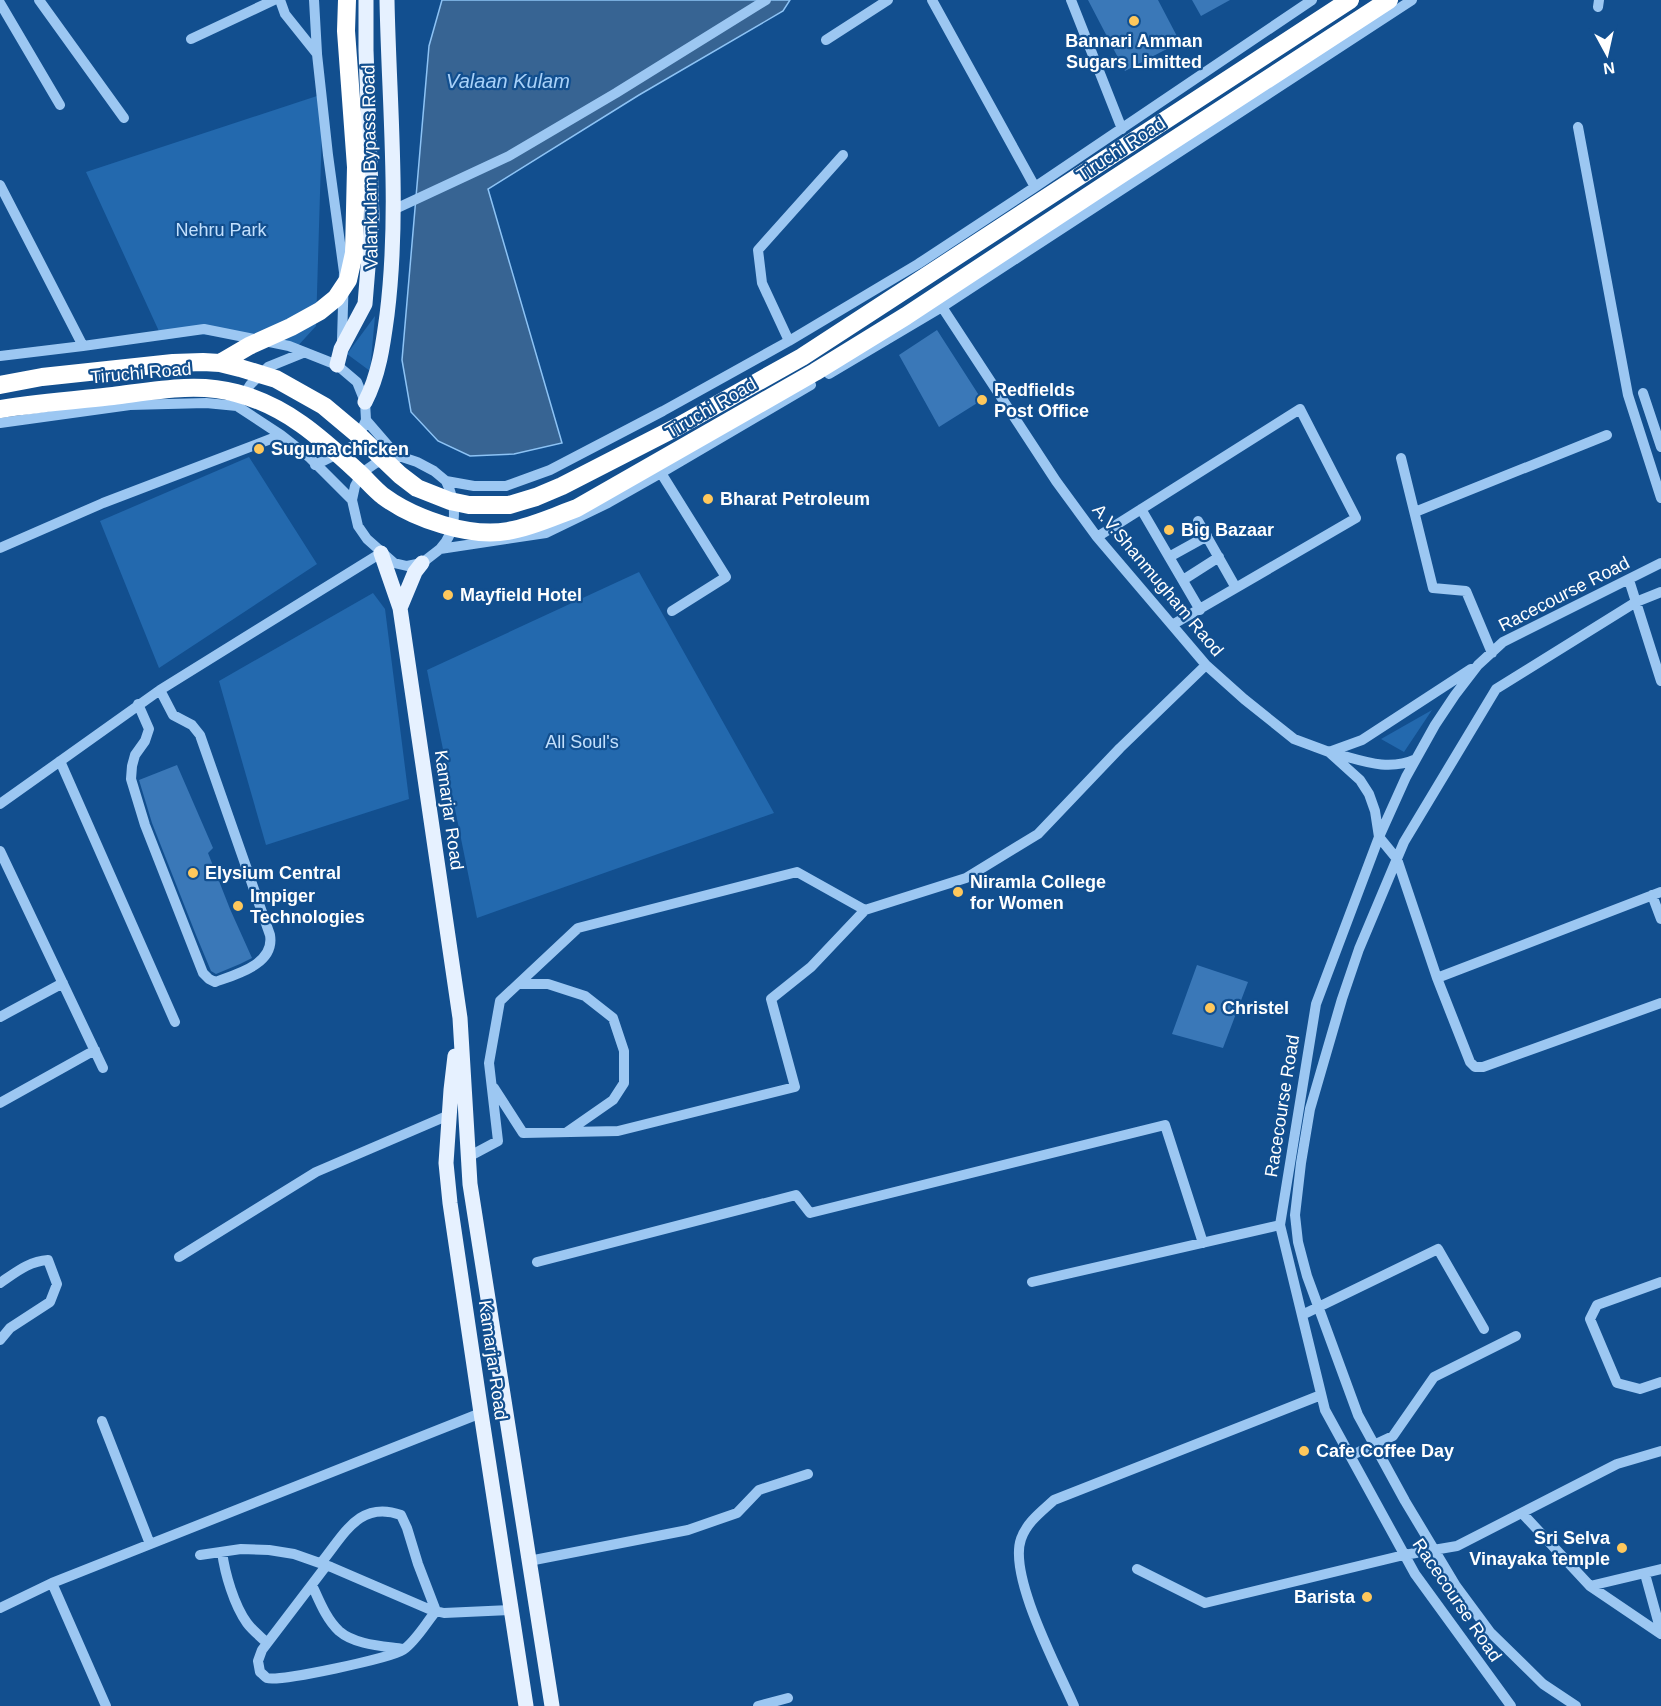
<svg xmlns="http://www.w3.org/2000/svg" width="1661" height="1706" font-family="Helvetica,sans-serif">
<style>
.green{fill:#2369ae}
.water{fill:#376493;stroke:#8dc3f5;stroke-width:1.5}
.building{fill:#3a78b8}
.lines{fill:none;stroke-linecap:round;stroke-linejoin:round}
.minor{stroke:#9cc7f2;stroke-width:10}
.major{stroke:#e6f1ff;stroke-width:15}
.highway-bridge{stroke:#fff;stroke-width:18}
.poi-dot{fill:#ffc85c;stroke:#124f8f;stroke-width:2}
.labels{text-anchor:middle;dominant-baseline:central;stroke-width:4.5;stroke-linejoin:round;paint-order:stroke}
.poi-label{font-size:18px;font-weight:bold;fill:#fff;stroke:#124f8f;text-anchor:start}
.street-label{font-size:18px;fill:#fff;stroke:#124f8f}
.park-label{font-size:18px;fill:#c3e0fd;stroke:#124f8f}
.water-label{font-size:20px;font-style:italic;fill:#a8d1f9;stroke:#124f8f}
</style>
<rect width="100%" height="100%" fill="#124f8f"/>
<path class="green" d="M323 94 316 326 295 349 255 340 199 334 163 340 86 172Z
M375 316 370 371 347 354Z
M249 457 317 564 159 668 100 521Z
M639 572 774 813 477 918 427 670Z
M373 593 385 609 409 799 266 845 219 681Z
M1432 710 1404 752 1381 739Z"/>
<path class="water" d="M442 0H790L783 11 639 95 488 189 562 443 514 454 470 456 438 441 411 412 402 360 429 46Z"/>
<path class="building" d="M1088 0H1158L1180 42 1125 71Z
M1192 0H1230L1201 16Z
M937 330 982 400 939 427 899 355Z
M177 765 213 848 208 853 230 909 252 958 240 964 216 974 211 971 196 935 152 823 139 780Z
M1197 965 1248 982 1223 1048 1172 1034Z"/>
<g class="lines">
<path class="minor" d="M39 0 124 118
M280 0 285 14 317 54 328 155 344 272 342 340
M314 0 317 53
M932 0 1035 187
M1071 0 1122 129
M0 3 60 105
M1598 7 1599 0
M191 39 274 0
M826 40 888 0
M1578 127 1628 395 1661 498
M0 185 83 346
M393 210 509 156 616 93 766 0
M942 307 1056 481 1097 537 1206 665 1244 699 1294 739 1329 752 1360 780 1369 794 1375 811 1379 837 1397 859 1437 978 1470 1062 1475 1067H1483L1661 1003
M789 341 762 283 758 250 843 155
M0 356 83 346 204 329 289 346 337 365 357 382 365 402 366 420 355 445 315 465
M829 374 942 307 1412 0
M1643 393 1661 447
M242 398 250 385 268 367 305 352
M366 420 398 457
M0 423 130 405 206 403 237 406 281 435 309 457 352 500 358 526 367 539 394 563 407 566 422 563 440 549 546 533 608 503 661 473 811 385
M1401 458 1433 588 1466 591 1492 653
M661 473 726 577 672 611
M352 500 355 486 363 472 376 463 391 457H402L417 462 434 471 446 481 474 486H506L550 470 663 411 789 341 918 264 1035 187 1312 0
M1141 509 1200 610
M1415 512 1607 435
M1198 521 1236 588
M1097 537 1300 409 1356 518 1172 625
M0 548 103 503 281 435
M440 549C458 530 457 504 446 481
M1169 557 1207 536
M1183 580 1219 557
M1629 580 1661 681
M138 704 149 729 145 741 135 755 132 766 131 779 145 825 203 973 209 979 215 982C237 974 275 964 270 935L200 735 192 725 173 715 160 690
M1329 752 1362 740 1471 669
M1333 753C1361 760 1387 772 1416 759
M60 761 175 1022
M0 804 160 690 381 553
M0 851 103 1068
M1652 895 1661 919
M1437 978 1661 892
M519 984H548L585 996 613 1018 624 1051V1083L613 1100 567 1132
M0 1017 63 983
M494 1088 523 1133 618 1131 795 1087 771 999 811 967 865 910
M0 1103 95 1050
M468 1157 498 1141 489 1063 500 1001 578 928 797 872 865 910 966 878 1038 834 1120 748 1206 665
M179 1257 316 1172 449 1115
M537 1262 796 1195 810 1213 1165 1125 1203 1243
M1032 1282 1280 1225
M1661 1282 1597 1305 1590 1319 1617 1383 1640 1389 1661 1382
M0 1283C15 1273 29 1261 48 1260L57 1284 50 1302 10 1328 0 1340
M1302 1315 1438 1249 1484 1329
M102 1421 150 1544
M1350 1456 1393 1436 1434 1377 1516 1336
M1522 1513 1590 1586 1661 1634
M222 1552C225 1574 234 1605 247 1623 252 1630 261 1637 267 1643
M200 1555 241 1549 269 1550 294 1554 331 1567 431 1610 444 1613 511 1610
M529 1561 688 1530 737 1513 759 1490 808 1474
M321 1563C344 1535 359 1500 401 1515L407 1528 418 1564 436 1611C426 1623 416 1641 403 1650 391 1658 280 1682 267 1678 265 1677 263 1674 260 1672L258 1661 262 1650 326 1566
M1137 1569 1205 1603 1404 1555 1457 1546 1617 1464 1661 1451
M1645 1574 1661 1632
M52 1583 106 1706
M312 1585C319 1600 326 1619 339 1631 355 1645 383 1646 403 1649
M1590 1586 1661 1569
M0 1608 52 1583 481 1413
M758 1706 788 1698
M1074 1706C1058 1669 1008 1576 1021 1539 1027 1522 1041 1512 1054 1500L1321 1395
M1511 1706 1415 1574 1325 1410 1280 1225 1316 1004 1379 837 1406 777 1435 725 1455 695 1478 665 1503 642 1661 563
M1576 1706 1543 1684 1490 1632 1456 1586 1405 1501 1358 1415 1307 1276 1298 1242 1295 1215 1301 1163 1310 1109 1342 999 1359 949 1404 842 1496 689 1636 602 1661 592"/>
<path class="major" d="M337 365 341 349 365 304 372 218 366 50V0
M365 402C379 375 383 345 387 315 400 210 389 105 387 0
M381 553 400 608 415 572 422 563
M400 608 460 1018 470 1184 552 1706
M455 1056 451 1090 446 1163 450 1203 481 1413 526 1706"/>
<path class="highway-bridge" d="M220 363 249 346 291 327 320 311 336 298 348 280 354 253 356 167 346 31 347 0
M0 385 42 377 173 363 203 362 220 363 240 368 276 379 324 406 355 432 400 475 417 488 450 501 469 505H509L536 497 562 486 677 427 802 357 1350 0
M0 409C38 403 75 400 113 396 153 391 197 382 236 393 286 406 320 437 357 471 366 479 374 489 383 496 414 519 470 538 508 531 532 527 555 516 577 508L815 372 906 316 1117 177 1389 0"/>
</g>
<g class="poi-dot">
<circle cx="1134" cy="21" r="6"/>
<circle cx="982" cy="400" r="6"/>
<circle cx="259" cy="449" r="6"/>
<circle cx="708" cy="499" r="6"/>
<circle cx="1169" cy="530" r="6"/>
<circle cx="448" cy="595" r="6"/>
<circle cx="193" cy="873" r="6"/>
<circle cx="958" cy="892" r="6"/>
<circle cx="238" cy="906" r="6"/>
<circle cx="1210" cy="1008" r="6"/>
<circle cx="1304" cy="1451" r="6"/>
<circle cx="1622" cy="1548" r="6"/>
<circle cx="1367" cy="1597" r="6"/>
</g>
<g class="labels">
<g class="poi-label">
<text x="1134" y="41" text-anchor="middle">Bannari Amman<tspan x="1134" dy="21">Sugars Limitted</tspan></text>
<text x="994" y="390">Redfields<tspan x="994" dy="21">Post Office</tspan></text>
<text x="271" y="449">Suguna chicken</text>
<text x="720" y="499">Bharat Petroleum</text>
<text x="1181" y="530">Big Bazaar</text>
<text x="460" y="595">Mayfield Hotel</text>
<text x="205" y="873">Elysium Central</text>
<text x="970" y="882">Niramla College<tspan x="970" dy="21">for Women</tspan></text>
<text x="250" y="896">Impiger<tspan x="250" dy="21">Technologies</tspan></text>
<text x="1222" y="1008">Christel</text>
<text x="1316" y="1451">Cafe Coffee Day</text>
<text x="1610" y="1538" text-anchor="end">Sri Selva<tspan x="1610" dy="21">Vinayaka temple</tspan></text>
<text x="1355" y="1597" text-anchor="end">Barista</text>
</g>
<g class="street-label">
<text transform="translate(1121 149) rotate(-33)">Tiruchi Road</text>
<text transform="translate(370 167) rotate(-91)">Valankulam Bypass Road</text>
<text transform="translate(141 373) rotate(-5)">Tiruchi Road</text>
<text transform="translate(711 408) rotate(-30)">Tiruchi Road</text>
<text transform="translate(1158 580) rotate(50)">A.V.Shanmugham Raod</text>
<text transform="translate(1564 594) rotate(-27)">Racecourse Road</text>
<text transform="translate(449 810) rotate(82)">Kamarjar Road</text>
<text transform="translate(1282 1106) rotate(-81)">Racecourse Road</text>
<text transform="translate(493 1360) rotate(82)">Kamarjar Road</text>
<text transform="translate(1457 1600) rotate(56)">Racecourse Road</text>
</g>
<g class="park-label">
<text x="221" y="230">Nehru Park</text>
<text x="582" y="742">All Soul's</text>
</g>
<g class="water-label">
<text x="508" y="81">Valaan Kulam</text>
</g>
</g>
<g transform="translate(1607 54) rotate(172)" stroke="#124f8f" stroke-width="4.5" paint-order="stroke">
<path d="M0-4.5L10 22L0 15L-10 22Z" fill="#ffffff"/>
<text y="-9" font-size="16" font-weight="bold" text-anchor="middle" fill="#ffffff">N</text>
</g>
</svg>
